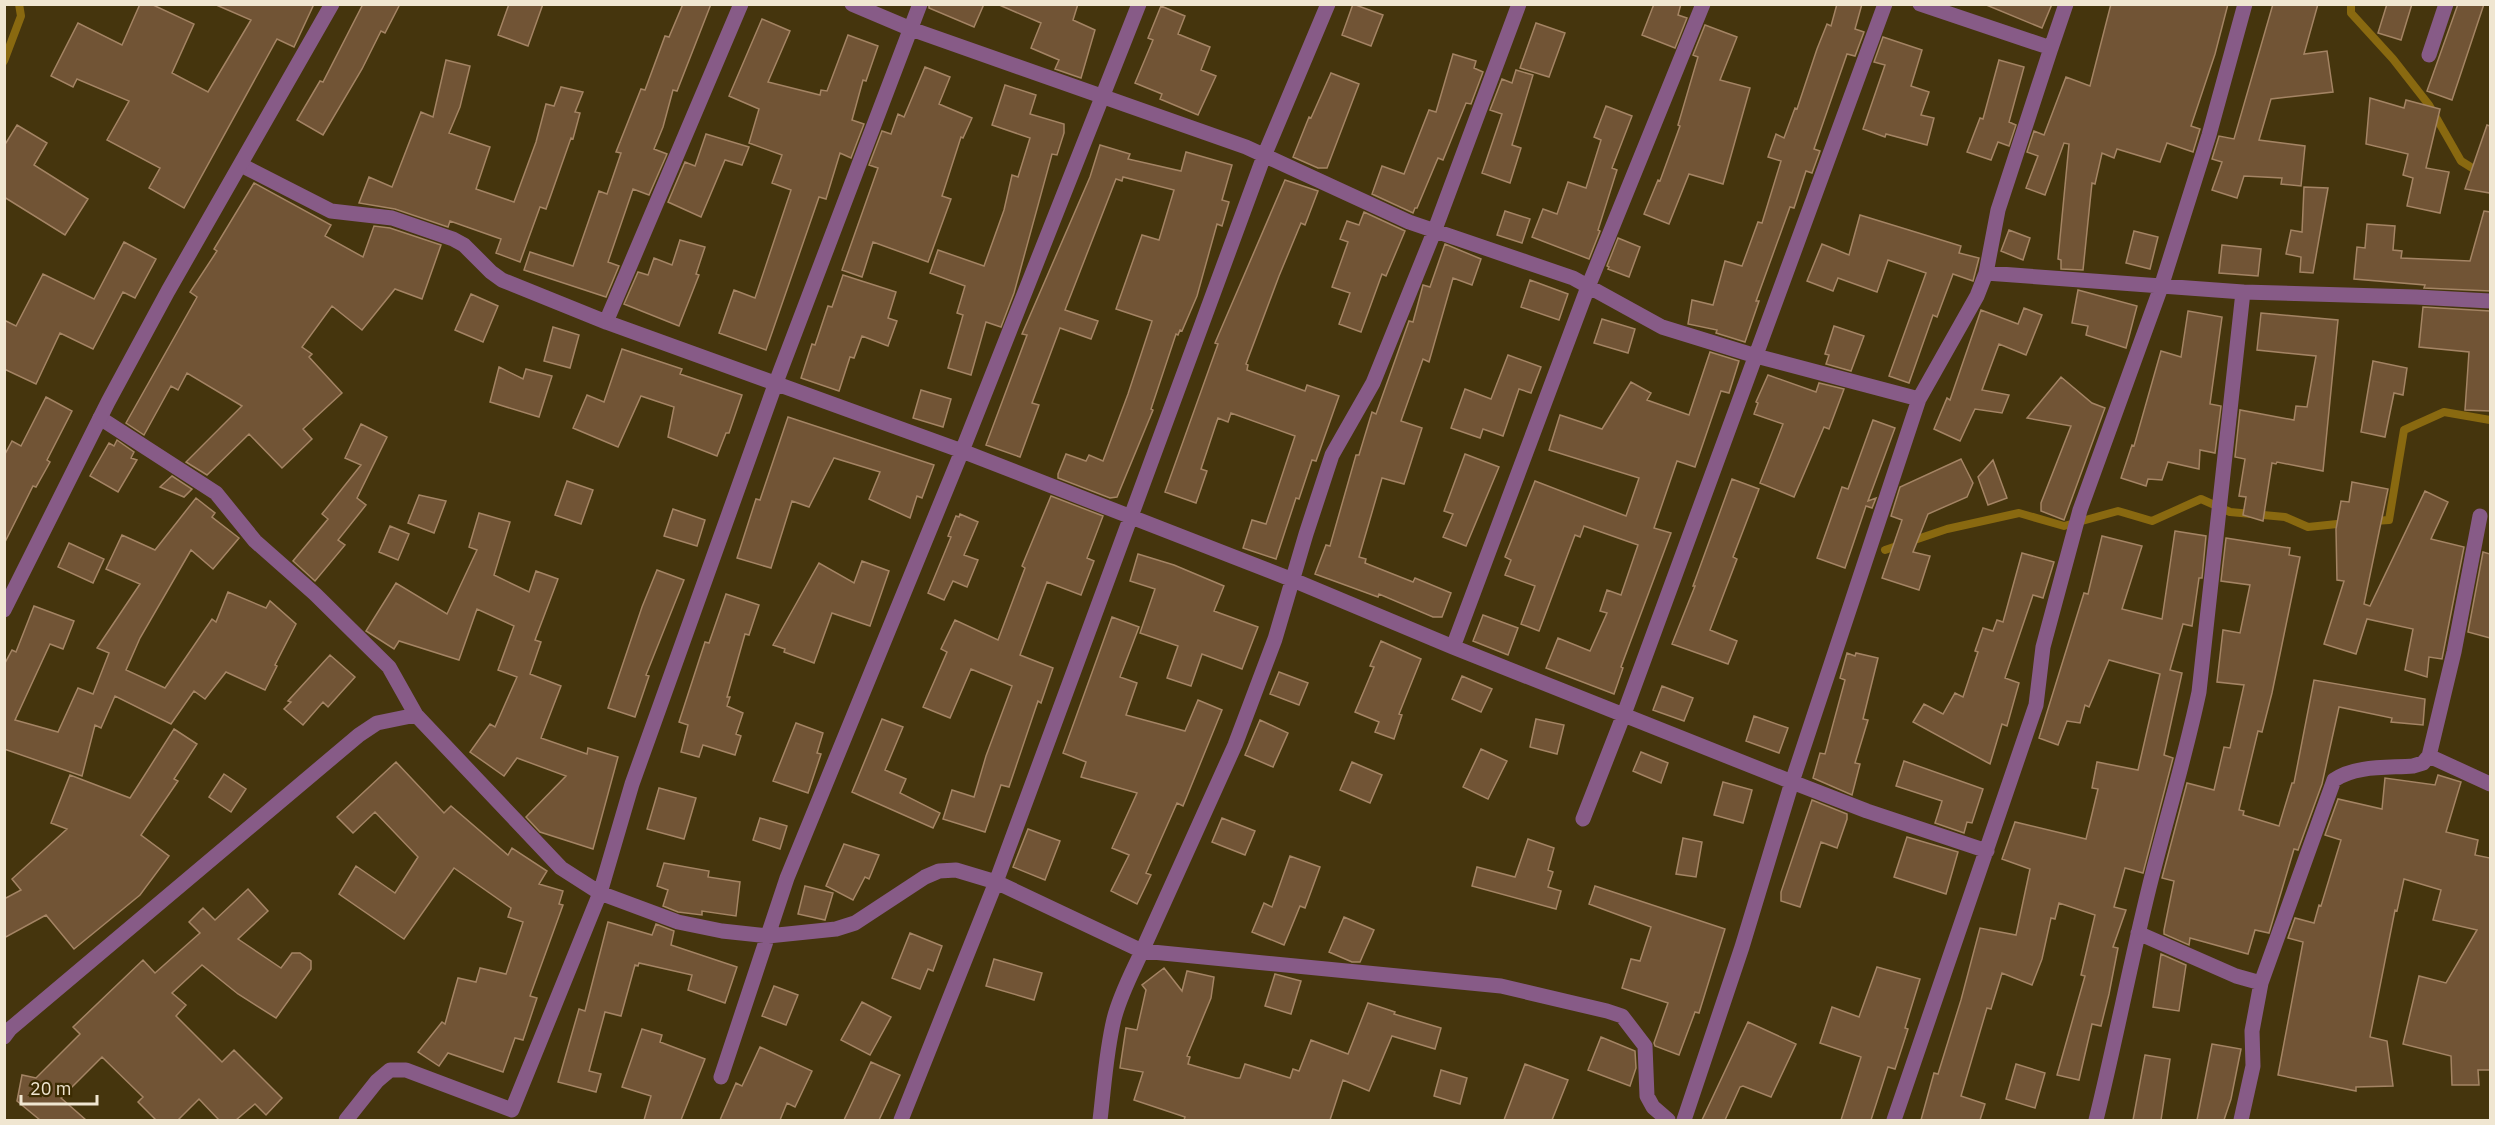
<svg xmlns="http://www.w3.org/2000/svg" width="2495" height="1125" font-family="'IBM Plex Sans',sans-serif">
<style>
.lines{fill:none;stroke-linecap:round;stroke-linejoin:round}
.stream{stroke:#896910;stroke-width:8}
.building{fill:#715435;stroke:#a48464;stroke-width:1.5}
.minor{stroke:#875b87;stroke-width:15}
.tertiary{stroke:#875b87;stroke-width:15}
</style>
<rect width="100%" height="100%" fill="#45350d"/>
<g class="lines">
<path class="stream" d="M2351 4V13L2393 59 2429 105 2461 161 2490 179
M4 61 21 16 19 4
M2374 521 2389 520 2404 430 2444 412 2490 420
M1885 550 1947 529 2019 513 2064 526 2118 511 2152 521 2201 499 2230 512 2285 517 2308 527 2347 523"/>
</g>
<path class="building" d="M140 4H151L194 24 172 73 208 92 251 20 214 4H314L294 47 277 39 184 208 149 188 160 168 107 140 129 101 77 79 73 87 51 76 78 23 122 45Z
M363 4H400L385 33 381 31 362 69 323 135 297 120 320 81 323 82Z
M509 4H543L528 46 498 35Z
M683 4H711L677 91 673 90 663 127 654 149 667 154 649 195 633 189 608 262 619 266 606 297 524 270 530 252 573 266 599 191 607 194 621 153 616 152 641 89 645 90 665 36 669 37Z
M929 4H984L974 27 929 8Z
M997 4H1078L1073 20 1095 30 1081 78 1055 69 1059 60 1031 48 1041 23Z
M1353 4 1383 15 1371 46 1342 35Z
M1654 4H1681L1678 15 1687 18 1675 48 1642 35Z
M1837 4H1862L1855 29 1864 32 1855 56 1847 54 1814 149 1820 151 1812 173 1806 171 1794 208 1790 207 1756 301H1759L1745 342 1716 333 1717 330 1688 324 1692 300 1713 305 1725 261 1742 266 1758 222 1762 223 1781 161 1768 157 1776 134 1784 138 1795 108 1797 109 1817 49 1827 24 1831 26Z
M1984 4H2052L2042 28Z
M2111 4H2228L2215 54 2191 126 2200 129 2193 152 2167 143 2160 162 2117 149 2114 158 2102 153 2095 184 2092 183 2083 270 2061 269V260L2058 259 2069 144 2064 143 2045 195 2026 188 2038 156 2027 152 2034 131 2044 135 2066 77 2090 86Z
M2273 4H2318L2304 54 2327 51 2333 92 2271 99 2259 140 2305 146 2301 186 2281 184 2282 178 2244 176 2237 198 2212 190 2222 162 2212 159 2219 136 2234 139Z
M2387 4H2412L2401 40 2378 33Z
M2458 4H2484L2452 100 2427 91Z
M1161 6 1185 16 1178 34 1210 47 1201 70 1216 76 1198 115 1160 99 1162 94 1135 83 1153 40 1148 38Z
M762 19 790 31 768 82 820 95 821 90 827 91 848 35 878 46 866 81 863 80 852 120 864 124 851 158 840 153 826 199 819 197 766 350 719 333 734 290 755 298 791 190 772 183 782 155 749 143 759 109 729 96Z
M1536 23 1565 33 1549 77 1520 68Z
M1705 25 1737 37 1720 80 1750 88 1723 184 1689 174 1669 224 1644 214 1658 180 1660 181 1680 126 1678 125 1698 57 1693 55Z
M1883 37 1922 50 1911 86 1929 92 1921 115 1934 118 1927 145 1886 134 1885 137 1863 129 1885 65 1874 62Z
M1453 54 1476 61 1474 68 1483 72 1471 104 1466 103 1443 160 1438 158 1417 208H1415L1413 213 1372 194 1382 166 1404 174 1429 110 1436 112Z
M446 60 470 66 460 107 449 133 490 147 476 189 514 202 536 142 546 104 554 106 561 87 583 92 575 112 580 113 573 139 571 138 546 209 540 207 520 262 496 253 501 239 450 221 448 227 395 209 359 203 369 177 392 187 421 112 433 117Z
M1999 60 2024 67 2009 122 2016 125 2009 146 1998 142 1991 160 1967 152 1980 118 1983 119Z
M925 67 950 77 939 104 972 118 963 138 961 137 942 196 951 199 928 262 873 242 862 277 842 270 878 168 869 165 882 131 891 134 898 114 904 117Z
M1516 70 1533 75 1512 145 1521 148 1510 183 1482 173 1502 114 1490 110 1502 79 1512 83Z
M1331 73 1359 84 1327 168H1318L1293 157 1309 117 1311 118Z
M1005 85 1036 95 1030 114 1064 124V133L1057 155 1052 154 1014 293 1001 327 986 322 971 375 948 368 963 315 957 313 965 286 930 273 938 250 984 266 1004 210 1012 175 1018 177 1030 138 992 125Z
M2370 98 2404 108 2406 100 2440 109 2426 168 2449 172 2440 213 2407 206 2413 178 2403 175 2408 154 2366 144Z
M1606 106 1632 116 1612 168 1617 170 1598 230 1600 231 1589 259 1532 237 1543 209 1557 214 1568 182 1586 188 1601 140 1594 137Z
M17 125 47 143 34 165 88 199 65 235 4 197V146Z
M2487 125 2490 126V193L2465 189Z
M706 134 749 147 742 165 725 160 701 217 668 202 685 162 695 166Z
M1100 145 1130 154 1128 159 1181 171 1186 152 1232 165 1222 200 1229 202 1222 226 1217 224 1197 296 1182 331 1180 330 1178 335 1176 334 1151 409 1153 410 1117 497 1110 498 1058 478V474L1066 454 1086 461 1089 455 1103 461 1128 394 1152 321 1116 309 1142 235 1159 240 1174 190 1123 177 1122 181 1116 179 1065 310 1098 321 1091 339 1060 328 1032 403 1039 405 1020 457 986 445 1027 335 1022 334 1090 177Z
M1285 180 1318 191 1305 225 1301 223 1279 276 1246 364 1248 365 1247 370 1305 391 1307 385 1339 396 1316 461 1312 460 1299 499 1296 498 1276 559 1243 548 1252 520 1266 524 1295 436 1231 413 1228 422 1218 418 1201 469 1207 471 1196 503 1165 492 1218 344 1215 343Z
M254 183 331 225 325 236 363 257 374 226 390 228 441 245 422 299 395 289 362 330 332 306 302 347 312 354 309 357 342 393 303 429 312 439 282 468 249 434 207 475 186 462 242 406 187 373 178 390 171 386 144 435 126 423 197 297 190 292 217 251 214 249Z
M2304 187 2328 188 2313 273 2300 272 2301 257 2286 254 2291 230 2302 232Z
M1505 211 1530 219 1522 243 1497 235Z
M2484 211 2490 212V291L2424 288 2425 285 2354 279 2357 247 2365 248 2367 224 2395 226 2393 250 2402 251 2401 258 2470 261Z
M1364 212 1405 231 1386 276 1382 274 1361 332 1339 324 1350 293 1332 287 1348 242 1340 239 1347 221 1359 225Z
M1860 215 1961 246 1959 253 1979 258 1973 281 1953 274 1937 317 1933 315 1909 383 1889 376 1926 273 1888 260 1877 292 1838 278 1833 291 1807 281 1822 244 1849 255Z
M2009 230 2030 238 2023 260 2001 251Z
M2134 231 2158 237 2150 269 2126 263Z
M1618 238 1640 247 1629 277 1608 269 1609 267 1607 266Z
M680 240 705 247 696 274 699 275 679 326 624 304 638 272 648 275 654 258 672 265Z
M124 242 156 259 135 298 123 292 93 349 60 333 36 384 4 369V320L16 326 43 274 94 299Z
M1445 244 1481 259 1472 285 1453 278 1429 362 1423 359 1401 421 1422 428 1404 484 1382 478 1359 557 1366 559 1365 563 1413 582 1415 578 1451 593 1442 617H1433L1379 594 1378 597 1315 574 1326 545 1330 546 1356 455H1359L1372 412 1376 414 1409 321 1413 322 1423 285 1430 287Z
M2222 245 2261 249 2258 276 2219 273Z
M843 275 896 292 888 318 897 321 888 346 862 336 854 358 850 357 839 391 801 378 812 344 815 345 828 306 832 307Z
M1530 280 1568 294 1559 320 1521 307Z
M2078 290 2137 306 2126 348 2086 335 2088 326 2072 323Z
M471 294 498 306 483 342 455 330Z
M2423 307 2490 311V411L2465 410 2469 352 2419 347Z
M2024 308 2042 315 2026 355 1999 344 1982 390 2009 395 2002 413 1975 409 1960 441 1934 429 1947 398 1950 400 1981 310 2018 324Z
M2188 311 2222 317 2210 404 2221 406 2215 453 2200 450 2199 469 2168 462 2162 480 2148 479 2146 486 2121 478 2132 445 2134 446 2161 351 2181 357Z
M2261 313 2338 320 2323 471 2277 462 2276 464 2272 463 2263 521 2243 515 2246 497 2239 496 2245 459 2235 457 2240 410 2294 420 2296 406 2307 407 2316 356 2257 350Z
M1602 319 1635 329 1628 353 1594 343Z
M1834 326 1864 336 1851 371 1826 364 1829 355 1825 354Z
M553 327 579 335 570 368 544 361Z
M622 349 682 369 680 374 742 395 729 433H726L717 456 668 437 674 407 641 396 618 447 573 428 587 395 604 402Z
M1710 352 1739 361 1729 393 1721 391 1695 467 1677 461 1654 528 1671 533 1621 667 1623 668 1614 694 1546 668 1558 638 1590 651 1607 613 1600 611 1607 590 1621 595 1638 545 1584 526 1580 537 1575 535 1539 631 1521 624 1535 586 1505 575 1511 560 1505 557 1535 481 1626 516 1639 478 1549 450 1560 415 1602 429 1631 382 1651 393 1647 400 1689 415Z
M1508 355 1541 367 1531 393 1519 389 1503 436 1483 429 1480 438 1451 428 1465 389 1491 399Z
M2373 361 2407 368 2403 395 2394 393 2385 437 2361 432Z
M499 367 523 379 526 369 552 376 539 417 490 402Z
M1768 375 1816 392 1819 383 1844 389 1829 429 1824 427 1794 497 1760 483 1783 424 1754 414 1758 403 1756 402Z
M2061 377 2092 403 2105 408 2064 520 2041 511V503L2071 426 2027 418Z
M921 390 951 399 943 427 913 418Z
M46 397 72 411 47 460 50 462 36 487 33 486 4 544V456L12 441 21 446Z
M788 417 934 465 922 498 917 496 910 518 869 499 880 472 834 458 809 507 792 501 771 568 737 558 756 499 760 500Z
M1873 420 1895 428 1868 501 1876 498 1872 508 1866 506 1845 568 1817 558 1842 487 1848 489Z
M361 424 387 437 357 498 366 505 338 540 345 545 315 581 293 561 328 519 322 514 361 465 345 458Z
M117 440 134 452 131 458 137 460 118 492 90 476 109 443 114 446Z
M1465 454 1499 467 1466 546 1443 537 1453 514 1444 511Z
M1961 459 1973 483 1967 497 1928 514 1913 552 1930 556 1919 590 1882 578 1902 520 1891 516 1900 487Z
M1993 460 2007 498 1988 505 1978 477Z
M172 476 192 489 184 497 160 487Z
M1732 479 1759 489 1733 557 1737 559 1710 630 1737 641 1728 664 1672 644 1695 586H1693Z
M567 481 593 490 581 524 555 515Z
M2352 482 2388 489 2364 604 2370 606 2425 491 2448 502 2431 539 2464 547 2442 659 2429 657 2427 677 2405 670 2413 629 2367 619 2356 654 2324 644 2344 581 2337 580 2336 529 2341 501 2349 502Z
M419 495 446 501 434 533 408 523Z
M1051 496 1103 516 1087 558 1094 561 1081 595 1047 582 1020 655 1053 668 1041 703 1038 701 1009 787 1001 785 985 832 943 819 952 790 974 797 986 756 1012 686 971 669 950 718 923 707 947 652 941 649 955 620 998 640 1025 568 1022 566Z
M196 498 215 513 212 517 239 538 213 569 191 550 140 638 126 670 165 688 212 619 216 622 228 592 266 608 270 601 296 624 275 665 277 666 265 690 226 672 205 699 194 691 171 724 115 696 101 728 95 725 82 776 4 749V665L12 650 16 652 34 606 74 621 63 649 50 644 15 720 58 732 78 688 93 694 109 653 97 648 140 584 106 569 122 535 155 550Z
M673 509 705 520 697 546 664 536Z
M479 513 510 522 494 575 529 592 536 571 558 579 535 640 541 642 530 674 561 686 541 738 587 754 588 748 618 757 593 849 540 832 526 817 566 776 517 758 504 776 470 752 490 724 495 727 517 677 498 670 514 626 477 609 459 660 399 641 394 649 366 631 396 583 447 614 477 550 469 547Z
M960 514 978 522 964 555 978 560 967 587 953 581 944 600 928 593 951 537 948 536 956 516 959 517Z
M390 526 409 534 398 560 379 552Z
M2175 531 2206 536 2202 578H2199L2192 626 2183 624 2170 670 2182 673 2164 755 2173 758 2143 873 2125 868 2114 907 2126 910 2113 947 2118 948 2109 994 2101 1026 2092 1024 2079 1080 2057 1075 2085 976 2081 975 2095 915 2059 903 2055 919 2051 918 2042 959 2032 985 2002 973 1991 1009 1987 1008 1961 1096 1985 1104 1980 1120H1921L1934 1073 1938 1074 1961 1000 1980 928 2016 935 2030 869 2002 859 2015 822 2086 839 2098 789 2092 788 2097 762 2138 770 2160 674 2109 660 2089 707 2085 705 2080 723 2067 721 2058 745 2039 738 2084 593 2088 594 2102 536 2142 546 2122 609 2162 619Z
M2226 538 2290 548 2289 555 2300 557 2272 693 2262 732 2258 731 2239 810 2244 811 2243 815 2279 826 2292 783H2294L2314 680 2425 699 2423 725 2391 722 2392 718 2339 707 2322 784 2298 850 2294 849 2269 933 2255 930 2248 954 2190 938 2189 945 2164 934V930L2174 881 2162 878 2187 783 2214 790 2224 747 2230 748 2244 685 2217 682 2223 630 2240 633 2250 585 2221 581Z
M69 543 104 559 93 583 58 567Z
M2483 552 2490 554V638L2468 632Z
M2022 553 2054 562 2043 598 2033 595 2005 678 2019 683 2007 726 2002 724 1990 764 1913 722 1924 704 1943 714 1955 693 1963 697 1978 652 1975 651 1983 628 1993 631 1997 620 2003 622Z
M1138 554 1174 565 1224 586 1214 611 1258 627 1242 669 1202 654 1191 686 1167 678 1178 646 1140 633 1155 589 1130 581Z
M862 561 889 571 870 626 832 613 814 663 784 652 785 649 773 645 819 563 854 583Z
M657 570 684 580 646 675 649 676 635 717 608 708 642 607Z
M726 594 759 605 749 635 745 634 727 697H730L727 706 743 713 736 734 741 736 735 755 703 745 699 757 681 752 688 725 679 722 705 642 709 643Z
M1483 615 1518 628 1508 655 1473 641Z
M1112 617 1139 627 1120 677 1137 683 1126 715 1185 731 1198 700 1222 710 1183 806 1177 803 1146 873 1151 875 1137 904 1111 891 1129 855 1112 848 1137 793 1081 777 1086 762 1063 753Z
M1381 641 1421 659 1399 714 1402 715 1394 739 1375 732 1379 722 1355 712 1374 667 1370 666Z
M1847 653 1855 656 1856 653 1878 658 1863 719 1868 720 1855 763 1860 764 1852 795 1813 778 1820 753 1825 754 1845 680 1840 678Z
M330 655 355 677 328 707 323 702 303 725 284 709 291 702 288 701Z
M1279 672 1308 683 1299 705 1270 694Z
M1462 676 1492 689 1481 712 1452 699Z
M1662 686 1693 698 1684 721 1653 710Z
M1754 716 1788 728 1779 753 1746 741Z
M882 719 903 727 885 770 906 779 900 793 940 813 933 828 852 792Z
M1536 719 1564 725 1557 754 1530 747Z
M1260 720 1288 733 1273 767 1245 755Z
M796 723 823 733 817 753 821 754 808 793 773 781Z
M174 729 197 744 174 779 178 781 141 835 169 856 140 895 74 949 46 915 4 938V899L21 890 12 879 67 829 51 823 70 775 130 798Z
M1481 749 1507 761 1488 799 1463 787Z
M1641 752 1668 763 1661 783 1633 771Z
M1904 761 1983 789 1972 823 1967 822 1964 833 1935 823 1942 801 1896 786Z
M396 762 444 813 451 806 508 855 512 848 547 871 539 884 563 891 559 904 563 905 530 996 537 998 523 1040 515 1038 503 1072 448 1053 439 1066 418 1052 442 1022 445 1024 458 978 476 982 480 968 506 974 523 922 508 917 511 908 454 868 404 939 339 894 356 866 395 893 418 857 375 812 353 833 337 817Z
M1352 762 1382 775 1370 803 1340 790Z
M224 774 246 789 231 812 209 797Z
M2438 775 2461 782 2446 832 2478 840 2475 855 2490 858V1070H2478L2479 1085H2452L2451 1056 2403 1044 2419 976 2446 983 2477 930 2433 920 2441 890 2404 879 2397 911 2395 910 2370 1037 2387 1041 2393 1086 2356 1087V1091L2278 1075 2303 942 2288 938 2295 918 2314 923 2319 905 2321 906 2341 840 2325 835 2338 799 2382 809 2385 778 2435 785Z
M1723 782 1752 790 1743 823 1714 815Z
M659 788 696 798 684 839 647 829Z
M1812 800 1847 814V819L1837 848 1821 842 1800 907 1781 901V892Z
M760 818 787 826 780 849 753 840Z
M1222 818 1255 831 1245 855 1212 842Z
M1028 829 1060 841 1045 880 1013 867Z
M1907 837 1958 852 1946 894 1894 877Z
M1683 838 1702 842 1696 877 1676 874Z
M1528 839 1554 848 1548 870 1553 872 1548 887 1561 891 1556 909 1472 886 1477 867 1515 877Z
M844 844 879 855 869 879 865 877 853 900 826 886Z
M1290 856 1320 867 1305 908 1300 906 1284 945 1252 932 1264 903 1272 907Z
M664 863 709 871 708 877 740 882 736 916 702 911V915L678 912 663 906 668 890 657 886Z
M805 886 833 893 825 920 798 914Z
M1595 886 1725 929 1699 1013 1695 1012 1679 1055 1655 1046 1654 1043 1668 1003 1622 988 1631 959 1640 961 1651 927 1589 904Z
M248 889 268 911 238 939 281 968 292 953H300L311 961V969L276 1018 238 994 202 965 172 993 186 1005 176 1016 222 1062 234 1050 282 1098 266 1115 255 1104 236 1120H219L199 1099 178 1120H156L138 1102 143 1097 102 1057 61 1098 86 1120H40L17 1101 22 1075 36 1078 80 1034 73 1027 143 960 155 973 200 933 189 922 203 908 215 920Z
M1344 917 1374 930 1360 962H1352L1329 952Z
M608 922 652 935 656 924 674 931 671 945 737 967 725 1003 688 990 692 975 639 963 638 966 635 965 621 1016 605 1012 589 1071 601 1074 596 1092 558 1082 579 1009 585 1011Z
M910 933 942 946 933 971 928 969 920 989 892 978Z
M2161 954 2186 965 2179 1011 2153 1007Z
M994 959 1042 973 1034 1000 986 986Z
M1877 967 1920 979 1905 1028 1908 1029 1895 1069 1888 1067 1871 1120H1841L1861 1057 1820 1043 1832 1007 1859 1017Z
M1164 968 1182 991 1187 971 1214 977 1211 998 1187 1056 1190 1057 1188 1064 1236 1078H1240L1245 1064 1290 1078 1293 1069 1299 1071 1311 1040 1348 1054 1368 1003 1395 1012 1394 1014 1441 1028 1435 1049 1392 1036 1369 1091 1343 1080 1330 1120H1184L1185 1117 1134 1100 1143 1072 1120 1068 1126 1028 1137 1030 1146 990 1142 985Z
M1275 974 1301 981 1291 1014 1265 1006Z
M774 986 798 995 786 1025 762 1016Z
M862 1002 891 1017 870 1055 841 1040Z
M1748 1022 1796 1044 1771 1097 1743 1086 1740 1087 1725 1120H1702Z
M642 1029 662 1035 660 1042 705 1059 681 1120H644L651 1096 622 1087Z
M1601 1037 1635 1051 1636 1068 1630 1086 1588 1070Z
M2212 1044 2241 1049 2231 1099 2224 1120H2197Z
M760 1047 812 1071 795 1107 787 1103 780 1120H720L736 1083 742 1086Z
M2145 1055 2170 1059 2161 1120H2133Z
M871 1062 900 1075 879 1120H844Z
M1525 1064 1568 1080 1552 1120H1504Z
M2016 1064 2045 1073 2035 1108 2006 1099Z
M1441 1070 1467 1078 1460 1104 1434 1096Z"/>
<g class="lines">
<path class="minor" d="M852 4 911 29 1246 147 1409 222 1573 278 1662 327 1756 356 1919 399 1977 296 1986 273 1998 210 2051 48
M1519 4 1434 232 1373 383 1332 455 1306 534 1275 639 1235 745 1142 951 1501 986 1607 1011 1622 1016 1645 1046 1647 1096 1653 1107 1668 1120
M1920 4 2051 48 2066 4
M2429 55 2446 4
M241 165 331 211 392 218 453 239 464 245 491 272 502 280 606 322 962 451 1293 580 1453 647 1792 782 1742 947 1684 1120
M1986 273 2243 292 2416 297 2490 301
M606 322 741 4
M1919 399 1792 782 1867 811 1987 851
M100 418 216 493 255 541 315 594 389 667 416 715
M1453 647 1588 287 1703 4
M2429 756 2490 784
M1583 819 1624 714 1885 4
M2138 933 2236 976 2261 983 2252 1031 2253 1066 2241 1120
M2261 983 2334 780C2356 765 2388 768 2413 766L2423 763 2429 756 2454 652 2480 516
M4 1037 10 1029 359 735 377 723 416 715 561 868 600 893 678 922 722 931 768 936 836 929 855 923 925 877 939 871 956 870 996 882 1142 951C1132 973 1120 995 1114 1019 1106 1052 1104 1087 1100 1120
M721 1077 787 878 962 451 1139 4
M346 1120 377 1081 390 1070H406L512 1110 600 893 632 784 775 385 920 4
M901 1120 996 882 1264 156 1328 4
M1894 1120 2036 705 2043 647 2080 510 2161 287 2209 135 2245 4
M2096 1120C2115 1043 2130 965 2149 888 2165 823 2185 758 2199 692L2243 292"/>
<path class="tertiary" d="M4 610 108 402 168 291 332 4"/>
</g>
<rect width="2495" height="1125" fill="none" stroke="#f0e6d1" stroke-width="12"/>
<path d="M21 1095v9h76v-9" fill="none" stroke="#f0e6d1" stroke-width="3"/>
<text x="30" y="1095" font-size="18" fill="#f0e6d1" stroke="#3b2b01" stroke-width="4.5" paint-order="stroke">20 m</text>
</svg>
